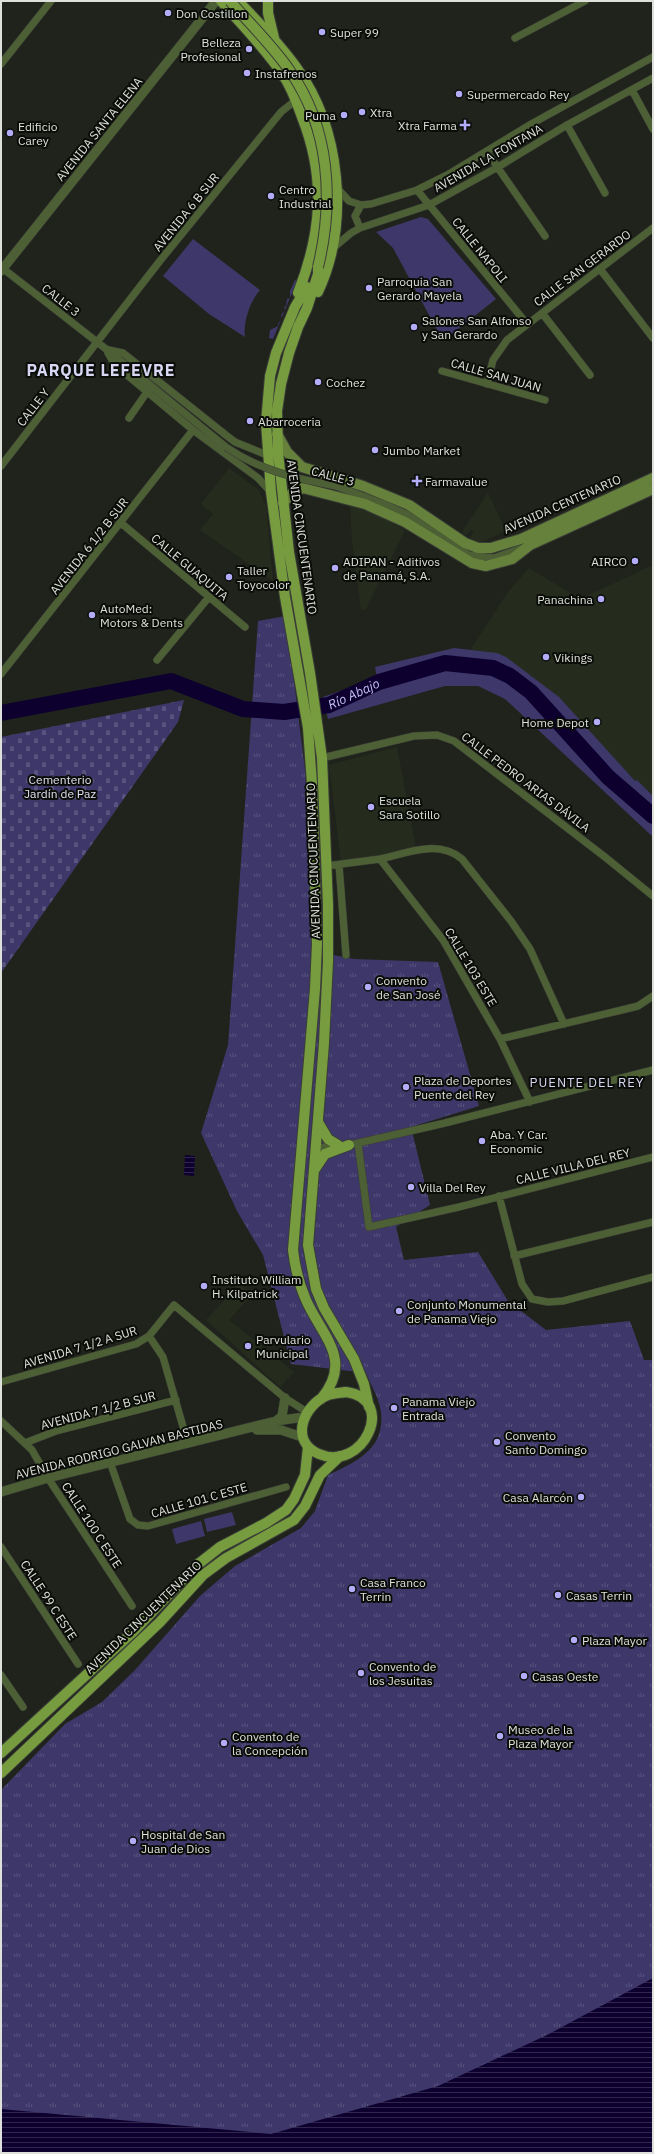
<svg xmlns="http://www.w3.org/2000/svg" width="654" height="2154" font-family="'IBM Plex Sans',sans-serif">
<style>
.built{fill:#252c1d}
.grass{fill:#3e376a}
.cemetery{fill:url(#cemetery-stones)}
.park{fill:url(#park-tufts)}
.water{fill:url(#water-rules)}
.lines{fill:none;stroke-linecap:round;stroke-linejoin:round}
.river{stroke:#0d002f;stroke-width:16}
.minor-casing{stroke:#3a3e36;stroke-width:8}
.tertiary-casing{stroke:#3a3e36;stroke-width:10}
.secondary-casing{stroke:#3a3e36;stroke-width:12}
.primary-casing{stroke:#3a3e36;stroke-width:12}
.minor{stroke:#4d5f35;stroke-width:7}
.tertiary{stroke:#4d5f35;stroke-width:9}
.secondary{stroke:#65813b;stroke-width:10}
.primary{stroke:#779c3f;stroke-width:10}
.minor-bridge-casing{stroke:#3a3e36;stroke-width:8;stroke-linecap:butt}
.primary-bridge-casing{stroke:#3a3e36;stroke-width:12;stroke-linecap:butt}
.minor-bridge{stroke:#4d5f35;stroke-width:7}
.primary-bridge{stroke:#779c3f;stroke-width:10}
.poi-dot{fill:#b3adf9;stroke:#0a0c08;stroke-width:1.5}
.labels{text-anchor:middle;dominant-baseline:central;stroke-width:4;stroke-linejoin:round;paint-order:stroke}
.poi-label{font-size:12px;fill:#dee1db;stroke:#0a0c08;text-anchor:start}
.street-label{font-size:12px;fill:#dee1db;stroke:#0a0c08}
.park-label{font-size:12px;fill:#e0dff1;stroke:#0a0c08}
.water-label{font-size:13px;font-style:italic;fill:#c3c0f4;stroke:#0a0c08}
.neighbourhood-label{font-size:13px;letter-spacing:1px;fill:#d7d6f3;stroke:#0a0c08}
.district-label{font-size:16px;font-weight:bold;letter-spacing:1px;fill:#d7d6f3;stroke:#0a0c08}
</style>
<defs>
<pattern id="cemetery-stones" width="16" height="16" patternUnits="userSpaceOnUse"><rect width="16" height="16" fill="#3e376a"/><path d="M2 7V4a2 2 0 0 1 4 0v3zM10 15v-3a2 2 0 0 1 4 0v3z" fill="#59547f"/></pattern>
<pattern id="park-tufts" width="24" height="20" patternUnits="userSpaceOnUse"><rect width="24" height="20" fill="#3e376a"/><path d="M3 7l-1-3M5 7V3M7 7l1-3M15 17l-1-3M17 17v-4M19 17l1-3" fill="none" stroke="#59547f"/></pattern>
<pattern id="water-rules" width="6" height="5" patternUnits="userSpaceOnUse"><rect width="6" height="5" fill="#0d002f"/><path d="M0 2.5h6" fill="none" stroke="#30254d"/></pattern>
</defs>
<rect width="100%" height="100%" fill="#1f231b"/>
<path class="built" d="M229 468 259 490 266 506 273 581 200 530 213 514 201 504Z
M488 493 506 531 479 543 470 538 474 532 471 530 466 535 462 532Z
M350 505 381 517 405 530 366 609 361 610 352 541Z
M653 565V796L637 780 635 781 598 742 471 649 508 592 529 568 580 599Z
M397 747 416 848 381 856 341 862 329 765Z
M239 1284 252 1295 229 1320 294 1372 280 1387 206 1320Z"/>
<path class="grass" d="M421 217 428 219 496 299 443 341 393 248 376 232Z
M193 239 260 290C250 301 243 322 245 337L209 314 163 276Z
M295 280 297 281 273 339 269 338 270 330 278 326V324L282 318 281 315 285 310 284 307 286 306 287 299 290 298V291Z
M454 648 497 653 506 657 559 697 635 781 637 780 653 796V837L505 699 478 686H445L328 719 323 697 377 678 375 667Z
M232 1512 236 1525 207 1532 204 1519Z
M201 1521 205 1536 176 1544 172 1529Z"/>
<path class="cemetery" d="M184 700 178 722 1 973V737Z"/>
<path class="park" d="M286 616 305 770 311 870 312 951 354 959 438 962 479 1106 411 1127 430 1205 396 1227 404 1260 478 1252 508 1301 546 1330 630 1321 644 1360H653V2153H1V1790L65 1724 102 1702 135 1670 200 1596 235 1566 301 1528 315 1511 328 1475C356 1462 385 1449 381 1413 380 1400 371 1385 366 1373L291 1364 263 1255 237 1211 201 1133 228 1045 258 621Z"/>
<path class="water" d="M185 1155 195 1156 194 1176 184 1175Z
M653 1978V2153H1V2109L271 2134 438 2086 549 2034Z"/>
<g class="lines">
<path class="river" id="s1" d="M1 713 171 681 243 709 284 712 329 705 379 682 445 663 493 668 510 676 531 692 608 777 653 816"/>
<g class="minor-casing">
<path id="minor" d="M515 38 585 1
M1 64 51 1
M632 90 653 129
M567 125 605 193
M487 152 545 236
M336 187 349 201 361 205 371 204 417 190 449 174 533 123 653 57
M417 190 527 324
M360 228 355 216 361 205
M332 249 351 233 360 228 429 205 498 167 567 125 653 78
M1 267 106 349 226 447
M600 269 653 338
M542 313 590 375
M109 350 123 353 227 436 235 442 267 455
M108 353 115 365 193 430 258 478 271 492
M442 371 545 400
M487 384 493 360 507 340 653 228
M129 418 147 392
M1 466 159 262 281 112 296 100
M336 486 384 504 406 514 469 555 494 558 522 548
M121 523 245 627
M157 660 209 597
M1 674 193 430
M322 758 414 736 437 735 454 741 605 857 653 896
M380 859C407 853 438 839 462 859L511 921 530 949 564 1024
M339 865 346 955
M326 866 380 859 443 940 500 1039 530 1102
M500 1039 626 1009 638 1006 653 996
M358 1143 369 1227 459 1207 653 1157
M354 1144 445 1123 653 1070
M316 1148 339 1145
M499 1196 522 1284 532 1299 548 1302 563 1301 653 1277
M514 1256 653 1222
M149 1336 163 1357 188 1444
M1 1382 136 1344 149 1336 174 1305 285 1398 307 1412
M1 1421 32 1450 48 1478 132 1606
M25 1443 56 1431 176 1400
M110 1462 130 1519 138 1525 148 1526 286 1487
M1 1547 78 1664
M1 1675 23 1707"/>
</g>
<g class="tertiary-casing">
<path id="tertiary" d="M1 271 216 1
M276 1421 282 1416 285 1398
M257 1430H281L302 1437
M1 1492 48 1478 276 1421 304 1417"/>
</g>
<g class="secondary-casing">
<path id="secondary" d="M277 434 287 452 302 467 363 486 409 505 465 543 478 548H491L521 539 653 478
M283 503 292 493 303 488 365 504 405 522 472 563 486 566 512 559 530 545 653 489"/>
</g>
<g class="primary-casing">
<path id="primary" d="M221 1C242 25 266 49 283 75 292 88 297 103 302 117 326 178 322 232 298 293
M238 1C258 22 279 43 296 67 341 129 350 223 318 292
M268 1V13L274 38
M318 267V274L307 308 298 327 289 353 281 384 277 411 278 452 289 552 310 673 322 758 328 905V961L324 1043 308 1245 316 1289 324 1308 354 1359 364 1384 369 1407
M307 287 295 307 276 353 270 376 266 423 271 492 285 597 308 728 312 784 317 944 315 989 293 1250C295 1267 299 1284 306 1300 322 1336 354 1360 321 1399
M318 1122 328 1139 338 1145
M315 1169 325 1154 349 1145
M346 1392C398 1399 363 1473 319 1454 289 1441 303 1405 328 1395 334 1393 340 1393 346 1392Z
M1 1753 133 1632 197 1565 220 1547 266 1523 286 1510 294 1499 305 1475 308 1447
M1 1773 160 1622 203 1575 226 1558 294 1520 305 1506 320 1475 340 1456"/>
</g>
<use href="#minor" class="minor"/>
<use href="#tertiary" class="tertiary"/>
<use href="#secondary" class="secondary"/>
<use href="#primary" class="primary"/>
<g class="minor-bridge-casing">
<path id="minor-bridge" d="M226 447C259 470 297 479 336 486"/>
</g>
<g class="primary-bridge-casing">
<path id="primary-bridge" d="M230 1C250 24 273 46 290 71 330 128 334 201 318 267"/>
</g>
<use href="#minor-bridge" class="minor-bridge"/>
<use href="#primary-bridge" class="primary-bridge"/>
</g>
<g class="poi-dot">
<circle cx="168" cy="13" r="4"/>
<circle cx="322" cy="32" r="4"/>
<circle cx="249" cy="49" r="4"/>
<circle cx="247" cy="73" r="4"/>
<circle cx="459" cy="94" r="4"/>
<circle cx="362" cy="112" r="4"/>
<circle cx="344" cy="115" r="4"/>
<path d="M463 119h4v4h4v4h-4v4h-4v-4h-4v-4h4z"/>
<circle cx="10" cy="133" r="4"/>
<circle cx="271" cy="196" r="4"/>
<circle cx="369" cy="288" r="4"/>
<circle cx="414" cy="327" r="4"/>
<circle cx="318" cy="382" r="4"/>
<circle cx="250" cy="421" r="4"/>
<circle cx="375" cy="450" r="4"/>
<path d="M415 475h4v4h4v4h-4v4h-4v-4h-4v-4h4z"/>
<circle cx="635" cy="561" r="4"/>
<circle cx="335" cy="568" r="4"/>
<circle cx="229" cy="577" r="4"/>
<circle cx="601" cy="599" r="4"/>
<circle cx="92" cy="615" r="4"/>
<circle cx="546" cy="657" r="4"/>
<circle cx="597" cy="722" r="4"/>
<circle cx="371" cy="807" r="4"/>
<circle cx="368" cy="987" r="4"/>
<circle cx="406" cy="1087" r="4"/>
<circle cx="482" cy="1141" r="4"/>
<circle cx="411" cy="1187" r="4"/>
<circle cx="204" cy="1286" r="4"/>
<circle cx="399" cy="1311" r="4"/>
<circle cx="248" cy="1346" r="4"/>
<circle cx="394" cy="1408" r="4"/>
<circle cx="497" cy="1442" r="4"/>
<circle cx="581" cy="1497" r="4"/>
<circle cx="352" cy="1589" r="4"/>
<circle cx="558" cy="1595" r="4"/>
<circle cx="574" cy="1640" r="4"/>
<circle cx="361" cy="1673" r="4"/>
<circle cx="524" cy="1676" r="4"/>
<circle cx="500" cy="1736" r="4"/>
<circle cx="224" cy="1743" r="4"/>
<circle cx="133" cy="1841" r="4"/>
</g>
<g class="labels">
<g class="poi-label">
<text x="176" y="13">Don Costillon</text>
<text x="330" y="32">Super 99</text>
<text x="241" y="42" text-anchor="end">Belleza<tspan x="241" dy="14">Profesional</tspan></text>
<text x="255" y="73">Instafrenos</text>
<text x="467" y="94">Supermercado Rey</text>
<text x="370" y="112">Xtra</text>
<text x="336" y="115" text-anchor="end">Puma</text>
<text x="457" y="125" text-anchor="end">Xtra Farma</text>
<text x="18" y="126">Edificio<tspan x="18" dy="14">Carey</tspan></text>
<text x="279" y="189">Centro<tspan x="279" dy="14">Industrial</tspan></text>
<text x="377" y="281">Parroquia San<tspan x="377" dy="14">Gerardo Mayela</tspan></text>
<text x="422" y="320">Salones San Alfonso<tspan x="422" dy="14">y San Gerardo</tspan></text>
<text x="326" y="382">Cochez</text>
<text x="258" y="421">Abarroceria</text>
<text x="383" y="450">Jumbo Market</text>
<text x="425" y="481">Farmavalue</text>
<text x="343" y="561">ADIPAN - Aditivos<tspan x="343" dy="14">de Panamá, S.A.</tspan></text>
<text x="627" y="561" text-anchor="end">AIRCO</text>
<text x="237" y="570">Taller<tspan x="237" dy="14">Toyocolor</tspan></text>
<text x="593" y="599" text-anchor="end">Panachina</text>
<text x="100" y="608">AutoMed:<tspan x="100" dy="14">Motors &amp; Dents</tspan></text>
<text x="554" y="657">Vikings</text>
<text x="589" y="722" text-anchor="end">Home Depot</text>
<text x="379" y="800">Escuela<tspan x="379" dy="14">Sara Sotillo</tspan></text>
<text x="376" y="980">Convento<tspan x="376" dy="14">de San José</tspan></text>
<text x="414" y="1080">Plaza de Deportes<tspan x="414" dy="14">Puente del Rey</tspan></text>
<text x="490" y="1134">Aba. Y Car.<tspan x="490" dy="14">Economic</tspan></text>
<text x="419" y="1187">Villa Del Rey</text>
<text x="212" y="1279">Instituto William<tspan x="212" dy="14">H. Kilpatrick</tspan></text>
<text x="407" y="1304">Conjunto Monumental<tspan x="407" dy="14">de Panama Viejo</tspan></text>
<text x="256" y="1339">Parvulario<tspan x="256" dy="14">Municipal</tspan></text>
<text x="402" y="1401">Panama Viejo<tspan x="402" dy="14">Entrada</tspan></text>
<text x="505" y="1435">Convento<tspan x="505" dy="14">Santo Domingo</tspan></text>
<text x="573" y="1497" text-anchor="end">Casa Alarcón</text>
<text x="360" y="1582">Casa Franco<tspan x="360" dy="14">Terrin</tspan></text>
<text x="566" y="1595">Casas Terrin</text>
<text x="582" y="1640">Plaza Mayor</text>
<text x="369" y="1666">Convento de<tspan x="369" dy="14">los Jesuitas</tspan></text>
<text x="532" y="1676">Casas Oeste</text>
<text x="508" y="1729">Museo de la<tspan x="508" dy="14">Plaza Mayor</tspan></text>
<text x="232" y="1736">Convento de<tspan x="232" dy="14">la Concepción</tspan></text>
<text x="141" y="1834">Hospital de San<tspan x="141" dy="14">Juan de Dios</tspan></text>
</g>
<g class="street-label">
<text transform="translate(99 129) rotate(-51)">AVENIDA SANTA ELENA</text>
<text transform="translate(488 158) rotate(-30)">AVENIDA LA FONTANA</text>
<text transform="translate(186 212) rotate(-51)">AVENIDA 6 B SUR</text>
<text transform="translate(480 250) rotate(51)">CALLE NAPOLI</text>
<text transform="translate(582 268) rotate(-37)">CALLE SAN GERARDO</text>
<text transform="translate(61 300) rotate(38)">CALLE 3</text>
<text transform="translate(496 375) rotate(16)">CALLE SAN JUAN</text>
<text transform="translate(33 407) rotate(-52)">CALLE Y</text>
<text transform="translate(333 476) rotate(15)">CALLE 3</text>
<text transform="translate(562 504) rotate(-24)">AVENIDA CENTENARIO</text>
<text transform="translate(302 537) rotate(82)">AVENIDA CINCUENTENARIO</text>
<text transform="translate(89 546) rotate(-52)">AVENIDA 6 1/2 B SUR</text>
<text transform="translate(190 567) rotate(40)">CALLE GUAQUITA</text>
<text transform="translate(526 782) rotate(37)">CALLE PEDRO ARIAS DÁVILA</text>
<text transform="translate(313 861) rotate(-92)">AVENIDA CINCUENTENARIO</text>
<text transform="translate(471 967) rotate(59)">CALLE 103 ESTE</text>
<text transform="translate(573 1166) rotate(-14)">CALLE VILLA DEL REY</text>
<text transform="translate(80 1347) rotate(-17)">AVENIDA 7 1/2 A SUR</text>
<text transform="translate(98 1410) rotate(-15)">AVENIDA 7 1/2 B SUR</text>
<text transform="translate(119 1449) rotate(-14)">AVENIDA RODRIGO GALVAN BASTIDAS</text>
<text transform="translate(199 1500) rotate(-16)">CALLE 101 C ESTE</text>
<text transform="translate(92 1525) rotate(57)">CALLE 100 C ESTE</text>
<text transform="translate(49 1600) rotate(57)">CALLE 99 C ESTE</text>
<text transform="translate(143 1617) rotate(-44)">AVENIDA CINCUENTENARIO</text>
</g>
<g class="park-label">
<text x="60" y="779">Cementerio<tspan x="60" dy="14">Jardín de Paz</tspan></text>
</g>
<g class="water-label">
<text stroke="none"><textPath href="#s1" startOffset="364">Río Abajo</textPath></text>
</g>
<g class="neighbourhood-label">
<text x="587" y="1082">PUENTE DEL REY</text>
</g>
<g class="district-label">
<text x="101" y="370">PARQUE LEFEVRE</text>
</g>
</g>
<rect width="654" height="2154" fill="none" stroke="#dee1db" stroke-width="4"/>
</svg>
